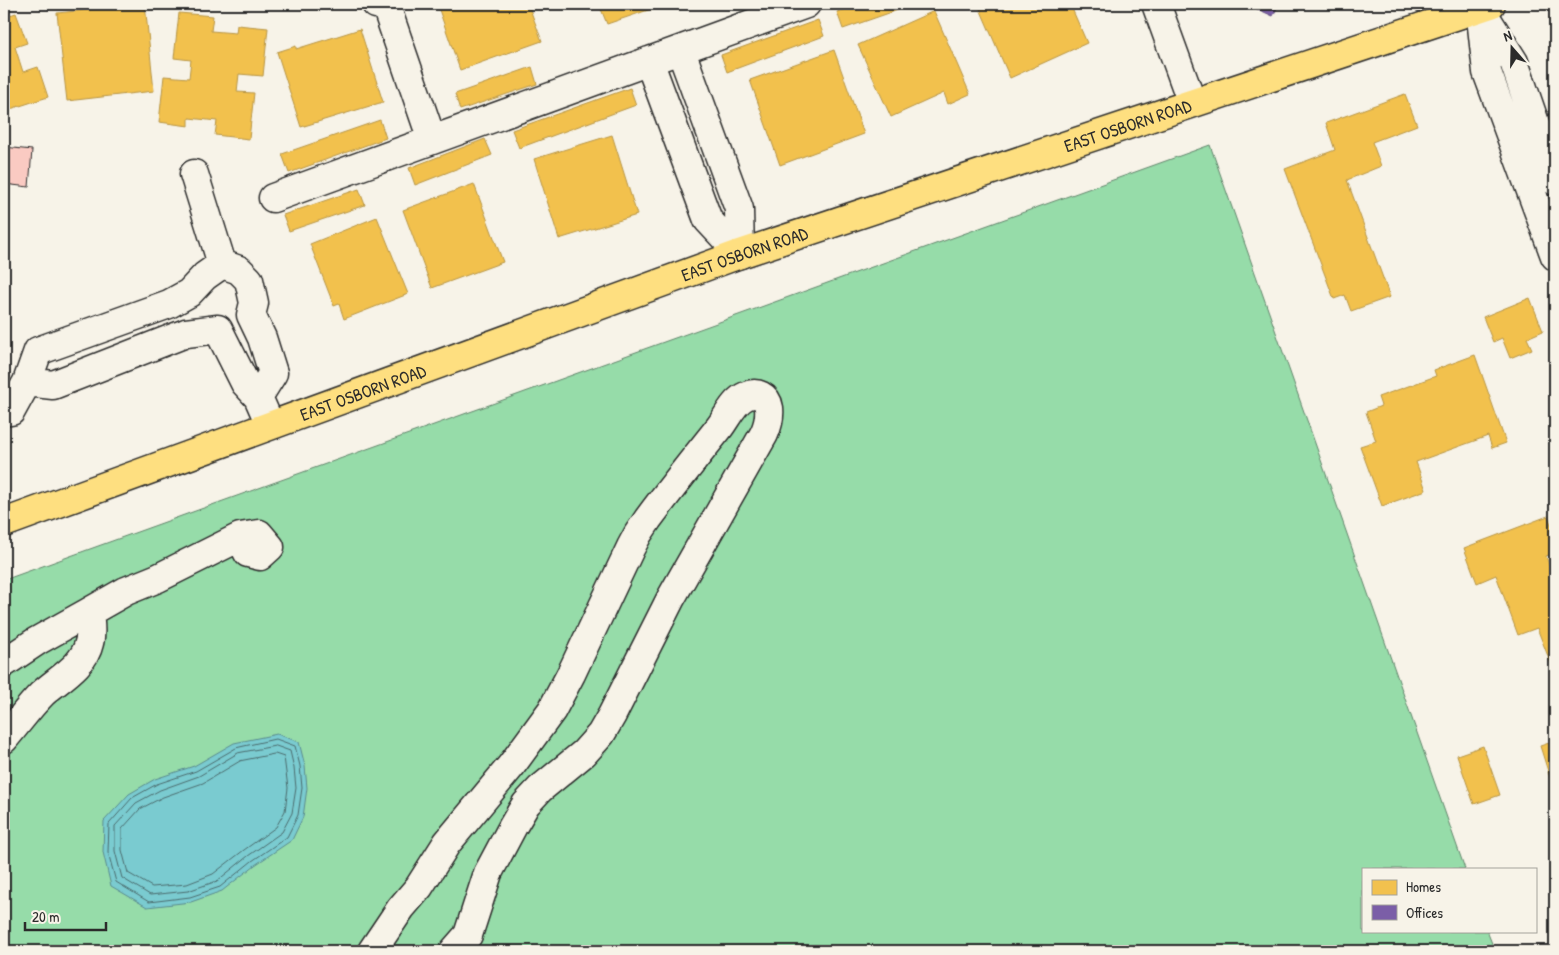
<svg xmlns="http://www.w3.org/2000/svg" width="1559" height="955" font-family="'Patrick Hand',sans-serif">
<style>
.green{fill:#96dca9;stroke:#60846a}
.water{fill:#7acbd0;stroke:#5a8b8e}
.homes{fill:#f2c14e;stroke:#b69444}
.offices{fill:#7b5ea7;stroke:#634f82}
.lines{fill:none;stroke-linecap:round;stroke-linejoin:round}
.shore{stroke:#4b6b6d;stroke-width:1}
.building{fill:#facac2;stroke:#2b2b2b}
.minor-casing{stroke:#2b2b2b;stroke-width:31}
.major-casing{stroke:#2b2b2b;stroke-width:31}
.minor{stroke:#f7f3e8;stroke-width:28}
.major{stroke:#fedf80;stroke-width:28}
.labels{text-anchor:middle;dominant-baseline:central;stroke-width:5;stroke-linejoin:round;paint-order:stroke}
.street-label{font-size:18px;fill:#2b2b2b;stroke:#f7f3e8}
</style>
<rect width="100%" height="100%" fill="#f7f3e8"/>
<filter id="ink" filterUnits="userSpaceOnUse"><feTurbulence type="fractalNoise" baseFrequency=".02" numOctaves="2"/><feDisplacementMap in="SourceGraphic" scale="10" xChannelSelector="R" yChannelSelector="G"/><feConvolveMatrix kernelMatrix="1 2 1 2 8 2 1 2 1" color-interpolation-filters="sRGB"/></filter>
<g filter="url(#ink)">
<path class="green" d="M1210 145 1465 869H1363V931H1487L1495 951H4V580Z"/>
<path class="water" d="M277 734 299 742 305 766 307 788 303 817 292 840 255 865 222 891 191 902 147 907 111 886 103 852 104 821 129 794 155 779 194 766 234 743Z"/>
<path class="homes" d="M145 4 154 91 67 101 57 13Z
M437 4H528L542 41 460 70Z
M599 4H660V6L607 24Z
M861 4H915L843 29 837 12Z
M978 4H1070L1087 43 1010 78Z
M934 11 970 94 948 104 944 93 891 117 858 45Z
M16 13 27 43 15 47 23 72 38 67 48 97 4 111V17Z
M179 13 213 16 211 31 236 33 237 25 268 28 263 76 239 74 237 92 254 93 249 139 215 135 217 121 189 118V126L159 122 164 76 189 78 191 60 174 58Z
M818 20 824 36 727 72 721 55Z
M360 29 383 102 301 127 277 52 296 46V49Z
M834 50 864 134 780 165 750 80Z
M532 67 537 84 460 110 455 94Z
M630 88 636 105 519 148 512 130Z
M1405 94 1417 125 1372 142 1381 166 1347 180 1390 297 1351 311 1345 295 1334 299 1285 169 1335 150 1326 123Z
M380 120 386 138 289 173 282 154Z
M612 135 637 215 559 239 534 159Z
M485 139 492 155 415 185 409 168Z
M474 184 503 262 432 288 403 210Z
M359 189 365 205 289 231 283 215Z
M377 217 408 294 344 319 339 304 334 306 310 244Z
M1530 298 1543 331 1527 338 1532 349 1510 358 1502 338 1493 342 1483 317Z
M1475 355 1506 443 1492 448 1488 436 1416 462 1426 490 1382 506 1360 446 1376 441 1366 412 1381 406 1378 397 1436 376 1434 370Z
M1548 516 1555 536V553L1546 556 1555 582V668L1553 669 1537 628 1518 635 1496 575 1477 583 1464 548Z
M1555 741V783L1552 784 1540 746Z
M1483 746 1500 795 1474 804 1457 755Z"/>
<path class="offices" d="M1246 4H1279L1273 16Z"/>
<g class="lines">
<path class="shore" d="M276 739 295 746 300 766 302 788 298 815 287 837 252 861 220 887 190 897 149 902 116 882 108 852 109 824 132 798 157 784 196 771 236 748Z
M276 746 290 751 294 768 296 788 292 813 282 832 248 856 217 881 188 891 150 895 122 878 115 851V826L136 803 160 790 199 776 238 753Z
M275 754 284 757 288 788 285 811 276 827 244 850 213 874 187 884 152 887 128 873 122 850V829L140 809 163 797 203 783 240 761Z"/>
</g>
<path class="building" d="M4 147 32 150 29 187 4 184Z"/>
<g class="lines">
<g class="minor-casing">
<path id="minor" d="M376 4 386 6 432 140
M1156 4 1192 103
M1480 8 1487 72 1555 256
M1483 13 1514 62 1555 181
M681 51 739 209 740 254
M649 61 708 220 740 254
M194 174 222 264
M273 198 806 4
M27 382 53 385 186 333 218 329 245 383 258 397 265 413
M4 412 11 411 27 382 38 351 169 304 189 293 205 276 222 264 239 270 249 280 254 303 251 315 262 338 273 373 258 397
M89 612 126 591 158 578 240 537 259 534 270 547 260 556 248 553 240 537
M4 663 37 641 89 612C90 622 92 633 89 643 84 666 58 679 42 694 28 708 17 724 4 739
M372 951 401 908 419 887 447 843 511 766 552 710 571 674 631 547 638 534 648 519C671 488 695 458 719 428 727 418 734 401 746 396 757 391 767 396 769 408 770 417 768 425 764 434L671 598 612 715 601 734 584 753 540 789 526 804 513 826 488 873 468 935 454 951"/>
</g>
<g class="major-casing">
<g id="major">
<path id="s1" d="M4 523 740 254 1491 4"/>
</g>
</g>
<use href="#minor" class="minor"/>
<use href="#major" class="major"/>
</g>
</g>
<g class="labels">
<g class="street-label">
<text stroke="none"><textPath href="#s1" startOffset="1192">EAST OSBORN ROAD</textPath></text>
<text stroke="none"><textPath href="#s1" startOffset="788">EAST OSBORN ROAD</textPath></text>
<text stroke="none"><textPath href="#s1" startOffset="382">EAST OSBORN ROAD</textPath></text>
</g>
</g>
<rect width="1559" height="955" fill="none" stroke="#f7f3e8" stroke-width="20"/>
<rect x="10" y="10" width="1539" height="935" fill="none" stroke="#2b2b2b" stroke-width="2" filter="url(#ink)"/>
<rect x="1362" y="868" width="175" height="65" fill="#f7f3e8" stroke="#a5a39c"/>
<rect x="1372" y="880" width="25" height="15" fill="#f2c14e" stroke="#a5a39c"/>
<text x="1406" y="892" font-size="15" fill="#2b2b2b">Homes</text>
<rect x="1372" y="905" width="25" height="15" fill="#7b5ea7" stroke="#a5a39c"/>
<text x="1406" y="918" font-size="15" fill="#2b2b2b">Offices</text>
<g transform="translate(1512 48) rotate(340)" stroke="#f7f3e8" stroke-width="4" paint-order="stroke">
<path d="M0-4L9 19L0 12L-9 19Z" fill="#2b2b2b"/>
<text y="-8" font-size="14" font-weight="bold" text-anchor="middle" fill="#2b2b2b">N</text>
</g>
<path d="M25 922v8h81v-8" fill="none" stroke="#2b2b2b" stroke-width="2.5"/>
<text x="32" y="922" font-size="15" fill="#2b2b2b" stroke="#f7f3e8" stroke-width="4" paint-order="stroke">20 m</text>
</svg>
